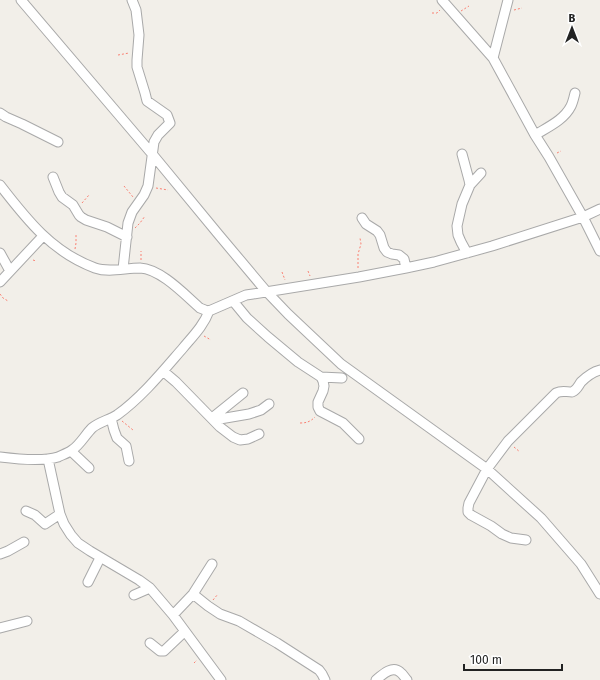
<svg xmlns="http://www.w3.org/2000/svg" width="600" height="680" font-family="'Fira Sans',sans-serif">
<style>
.lines{fill:none;stroke-linecap:round;stroke-linejoin:round}
.minor-casing{stroke:#a9a9a9;stroke-width:11}
.path{stroke:#fa8072;stroke-width:1;stroke-dasharray:2 2;stroke-linecap:butt}
.minor{stroke:#fff;stroke-width:9}
</style>
<rect width="100%" height="100%" fill="#f2efe9"/>
<g class="lines">
<g class="minor-casing">
<path id="minor" d="M21 0 153 155 219 235 266 291 288 314 341 364 487 469 541 518 581 564 600 594
M442 0 493 58 535 135 549 157 583 217 600 251
M493 58 508 0
M0 113 6 117 22 124 58 142
M535 135C548 127 564 120 571 106 573 102 574 97 575 93
M462 154 469 180 470 185 462 204 457 226 458 235 461 242 467 253
M53 177 59 192 62 197 73 205 79 215 81 217 86 220 107 227 127 237
M0 185C27 220 52 252 95 268 109 273 125 268 140 268 161 269 185 295 200 308L205 310 209 311 246 295 253 294 359 277 406 268 434 262 492 246 583 217 600 209
M470 185 481 173
M362 218 366 224 377 231 380 235 384 248 387 252 392 254 399 255 404 259 406 268
M0 253 10 271
M123 269 128 223 132 212 144 195 148 186 154 142 158 135 170 123 167 115 147 101 145 93 137 67V60L139 35 136 10 132 0
M0 282 43 236
M233 301 247 318 268 337 298 362 321 377 323 381 324 386 323 391 318 402V407L320 411 343 423 359 439
M163 371 176 382 220 427 233 437 240 440 248 439 259 434
M321 377 342 378
M111 418 114 430 117 438 126 446 129 461
M212 418 243 393
M214 420 249 414 261 410 269 404
M71 451 89 468
M0 457C16 459 42 462 58 457 62 455 68 453 72 450 80 445 85 435 92 428 99 422 109 420 117 415 142 397 163 371 183 348 193 336 204 325 209 311
M48 459 60 514 64 524 71 535 78 543 90 551 139 580 150 588 173 615 221 680
M26 511 35 515 45 524 60 514
M526 540 511 538 502 534 491 526 471 515 468 512V508L469 503 487 469 508 441 556 393C562 390 566 392 572 392 577 390 578 386 581 382 586 377 592 372 600 370
M0 554 8 551 24 542
M88 582 100 558
M193 594 208 606 220 614 239 621 277 643 319 670 322 674 325 680
M134 595 150 588
M173 615 193 594 212 564
M0 628 27 621
M150 643 160 651H164L184 632
M376 680C382 675 392 665 400 672 403 674 405 678 407 680"/>
</g>
<path class="path" d="M514 10 522 8
M461 11 469 6
M432 13H437L440 10
M118 55 129 53
M557 153 561 151
M124 186 133 197
M156 188 168 190
M82 203 89 195
M135 228 140 223 145 216
M75 249 76 243V234
M33 260 36 261
M141 260V251
M358 268V254L361 244 360 238
M308 271 310 276
M282 272 285 280
M0 294 3 298 8 301
M204 336 211 340
M122 421 133 430
M300 423C306 423 310 422 315 417
M514 447 520 452
M213 600 218 594
M194 663 197 660"/>
<use href="#minor" class="minor"/>
</g>
<g transform="translate(572 28)" stroke="#ffffff" stroke-width="3" paint-order="stroke">
<path d="M0-3L7 15L0 10L-7 15Z" fill="#222222"/>
<text y="-6" font-size="11" font-weight="bold" text-anchor="middle" fill="#222222">B</text>
</g>
<path d="M464 664v6h98v-6" fill="none" stroke="#222222" stroke-width="2"/>
<text x="470" y="664" font-size="12" fill="#222222" stroke="#ffffff" stroke-width="3" paint-order="stroke">100 m</text>
</svg>
